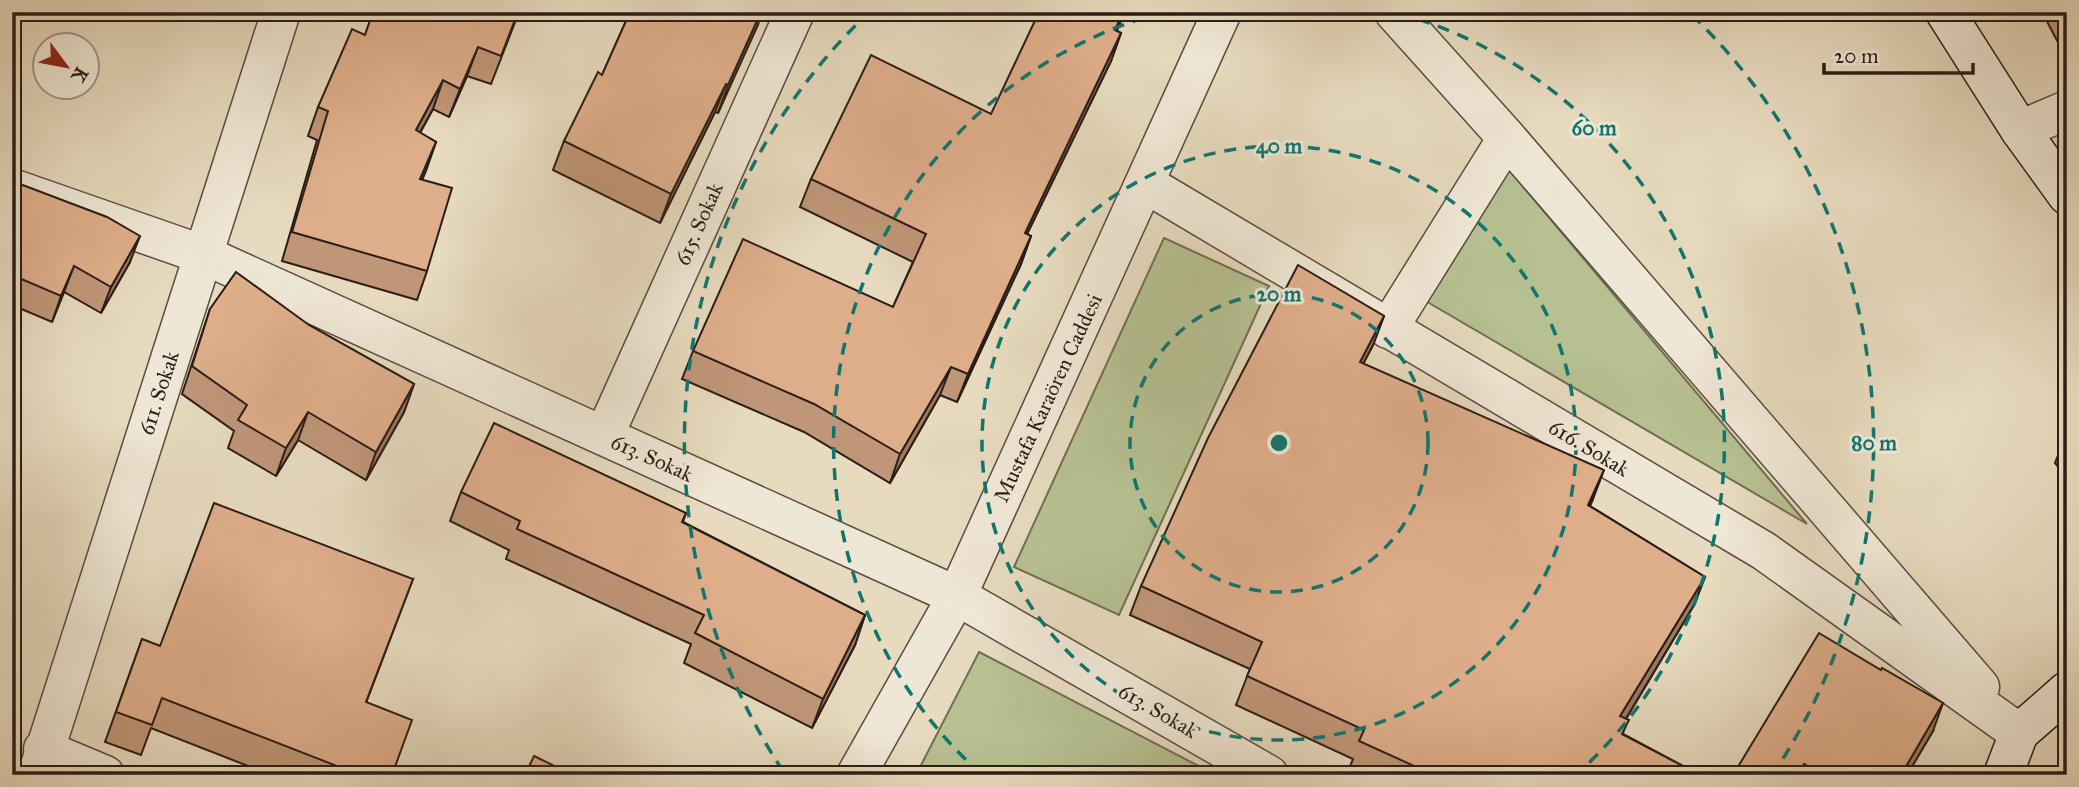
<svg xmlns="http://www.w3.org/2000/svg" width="2079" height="787" font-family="'IM FELL Great Primer',serif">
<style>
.green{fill:#b6c091;stroke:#706e54;stroke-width:2}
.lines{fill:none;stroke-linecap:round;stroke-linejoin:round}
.street-casing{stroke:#5a4c41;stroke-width:41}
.secondary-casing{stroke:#2b1d17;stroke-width:41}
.street{stroke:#efe7d5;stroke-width:38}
.secondary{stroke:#efe7d5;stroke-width:38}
.wall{fill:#bf9677;stroke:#2b1d17;stroke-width:2}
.shaded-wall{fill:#9b7a61;stroke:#2b1d17;stroke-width:2}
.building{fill:#deae8a;stroke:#2b1d17;stroke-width:2}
.ring{fill:none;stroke:#0f766e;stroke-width:3.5;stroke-dasharray:12 9}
.labels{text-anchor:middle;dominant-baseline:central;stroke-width:6;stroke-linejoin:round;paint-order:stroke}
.street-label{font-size:21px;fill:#2b1d17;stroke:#efe7d5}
.centre{fill:#0f766e;stroke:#efe7d5;stroke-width:3.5}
.ring-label{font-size:21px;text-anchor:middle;font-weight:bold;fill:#0f766e;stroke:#efe7d5;stroke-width:6;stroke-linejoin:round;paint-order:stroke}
</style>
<rect width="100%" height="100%" fill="#e7dabe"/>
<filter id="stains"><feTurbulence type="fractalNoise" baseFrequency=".00286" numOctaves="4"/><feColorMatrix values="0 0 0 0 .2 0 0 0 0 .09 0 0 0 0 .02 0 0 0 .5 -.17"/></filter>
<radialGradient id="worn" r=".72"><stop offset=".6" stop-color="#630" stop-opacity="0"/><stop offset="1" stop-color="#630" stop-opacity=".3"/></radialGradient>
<path class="green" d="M1509 170 1807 524 1424 300Z
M1164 238 1269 286 1119 615 1014 567Z
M979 652 1216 775H916Z"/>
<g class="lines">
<g class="street-casing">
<path id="street" d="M1394 12 1507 138 1980 687
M2020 130 2067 110
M1146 184 1764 551 2019 733
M12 188 204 255 957 596 1269 775
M1388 329 1507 138
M604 436 795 12
M43 749 105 775
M37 775 281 12
M856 775 957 596 1222 12"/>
</g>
<g class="secondary-casing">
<path id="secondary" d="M1945 12 2020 130 2067 195
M2003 775 2019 733 2067 691"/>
</g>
<use href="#street" class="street"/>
<use href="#secondary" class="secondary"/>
</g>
<path class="wall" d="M373 12H519L491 84 467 76 449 117 433 109 420 133 436 142 422 180 427 271 417 300 282 261 317 140 308 136 318 107 365 35Z
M630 12H762L718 113 715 112 660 223 553 170 564 141 602 75Z
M2042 12H2067V48L2062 50Z
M1117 31 1121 33 1111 61 1027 234 1031 236 1021 264 957 402 940 395 890 483 804 432 682 379 693 351 893 307 913 262 800 207 811 179 991 114Z
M12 181 130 262 101 313 64 292 52 322 12 305Z
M210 309 309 325 414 384 404 412 366 480 298 440 276 476 228 448 234 431 182 394Z
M1384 316 1373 345 1363 364 1593 499 1590 506 1705 577 1694 605 1626 719 1623 734 1700 775H1361L1349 769 1353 759 1236 705 1250 669 1130 615 1141 586Z
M2067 438V477L2055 463 2064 440Z
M461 492 686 513 683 522 865 615 855 645 812 728 684 663 691 644 506 559 509 550 450 521Z
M413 579 366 703 392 775H271L151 728 141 755 105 742 142 639 160 646Z
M1933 731 1907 775H1733Z"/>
<path class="shaded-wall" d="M761 12H762L758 25 718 113 728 85Z
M1123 12H1125L1105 58 1115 30Z
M1121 33 1111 61 1014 261 1025 233Z
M2067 38V48L2062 50Z
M478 47 467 76 449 117 460 89Z
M443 80 433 109 405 159 416 130Z
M726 84 715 112 660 223 671 194Z
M436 142 426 171 410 208 420 179Z
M140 236 130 262 101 313 111 287Z
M1031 236 1021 264 957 402 968 374Z
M74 266 64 292 52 322 61 296Z
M1384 316 1373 345 1349 391 1360 362Z
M951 367 940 395 890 483 900 454Z
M414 384 404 412 366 480 376 452Z
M308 412 298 440 276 476 286 448Z
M1604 470 1593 499 1577 534 1588 505Z
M1705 577 1694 605 1610 745 1620 716Z
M865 615 855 645 812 728 823 699Z
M1943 703 1933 731 1907 775H1901Z"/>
<path class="building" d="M373 12H518L501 56 478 47 460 89 443 80 416 130 436 142 420 179 452 188 427 271 292 232 328 111 318 107 352 29 365 35Z
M630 12H761L728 85 726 84 671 194 564 141 598 72 602 75Z
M1039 12H1123L1115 30 1121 33 1025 233 1031 236 968 374 951 367 900 454 814 404 693 351 743 239 893 307 926 234 811 179 871 55 991 114Z
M2063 12H2067V20Z
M12 181 107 217 140 236 111 287 74 266 61 296 12 275Z
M1298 265 1384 316 1360 362 1604 470 1588 505 1705 577 1620 716 1629 720 1622 734 1700 775H1434L1359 741 1364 730 1247 676 1262 642 1141 586 1208 438Z
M236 272 309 325 414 384 376 452 308 412 286 448 238 420 247 405 192 366 210 309Z
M494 423 686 513 682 522 865 615 823 699 695 633 704 615 517 529 520 521 461 492Z
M214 503 413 579 366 702 412 720 392 775H360L162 698 152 725 116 712 142 639 160 646Z
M1819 633 1881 670 1882 668 1943 703 1901 775H1823L1804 764 1798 775H1733Z
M534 756 573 775H525Z"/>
<g class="ring">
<circle cx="1279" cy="443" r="149"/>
<circle cx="1279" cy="443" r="297"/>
<path d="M981 774A446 446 0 0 1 1160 13M1398 13A446 446 0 0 1 1577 774"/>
<path d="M783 771A595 595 0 0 1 866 15M1692 15A595 595 0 0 1 1775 771"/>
</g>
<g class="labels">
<g class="street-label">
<text transform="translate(699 224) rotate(-66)">615. Sokak</text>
<text transform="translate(159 393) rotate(-72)">611. Sokak</text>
<text transform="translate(1048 398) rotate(-65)">Mustafa Karaören Caddesi</text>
<text transform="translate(1589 448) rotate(31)">616. Sokak</text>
<text transform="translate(652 458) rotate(24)">613. Sokak</text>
<text transform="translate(1158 711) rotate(30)">613. Sokak</text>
</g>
</g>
<circle cx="1279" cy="443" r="10" class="centre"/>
<g class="ring-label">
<text x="1594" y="135">60 m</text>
<text x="1279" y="153">40 m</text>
<text x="1279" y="301">20 m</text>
<text x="1874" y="450">80 m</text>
</g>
<rect width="2079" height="787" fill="none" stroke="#e7dabe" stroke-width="42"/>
<rect x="14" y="14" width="2051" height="759" fill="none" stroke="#2b1d17" stroke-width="3.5"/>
<rect x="21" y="21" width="2037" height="745" fill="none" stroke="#2b1d17" stroke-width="2"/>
<g transform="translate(66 66) rotate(122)"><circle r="33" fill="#efe7d5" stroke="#a19689" stroke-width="2"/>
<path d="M0-5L12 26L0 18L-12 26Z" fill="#8f2418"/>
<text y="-10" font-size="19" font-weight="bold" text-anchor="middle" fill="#2b1d17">K</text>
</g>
<path d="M1824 63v10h149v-10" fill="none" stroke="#2b1d17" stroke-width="3.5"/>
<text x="1834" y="63" font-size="21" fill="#2b1d17" stroke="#efe7d5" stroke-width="5" paint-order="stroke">20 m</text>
<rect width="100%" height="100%" filter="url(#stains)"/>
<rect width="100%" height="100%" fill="url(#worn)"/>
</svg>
